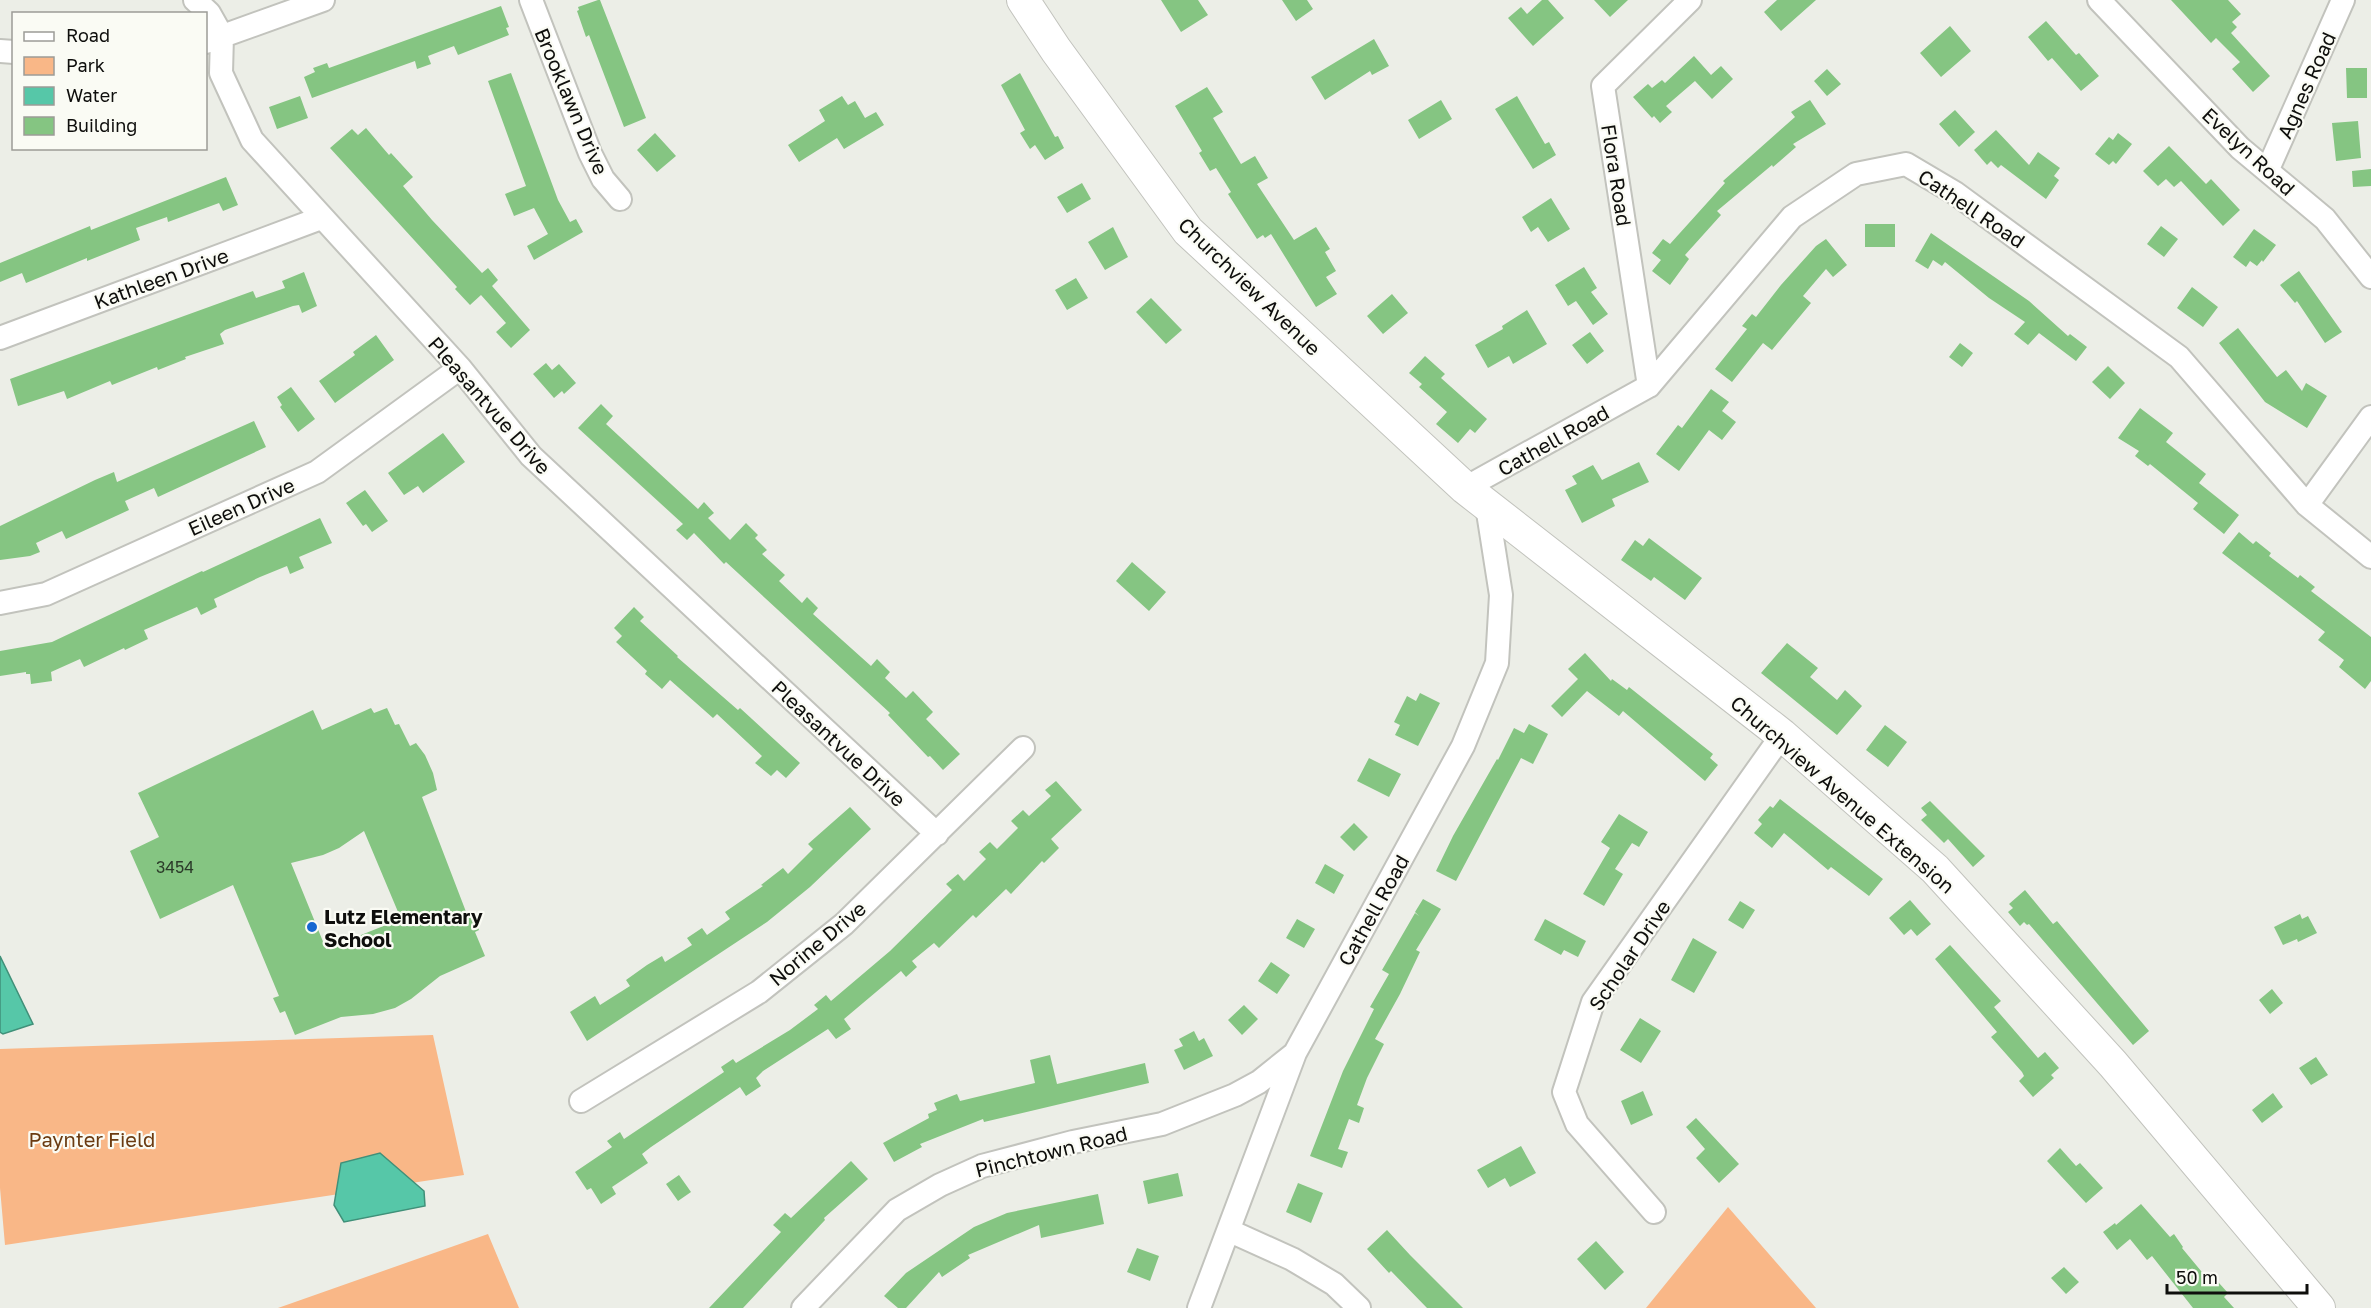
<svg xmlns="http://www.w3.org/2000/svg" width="2371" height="1308" font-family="'Golos Text',sans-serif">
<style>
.green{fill:#f9b787}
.water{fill:#56c7a8;stroke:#409079;stroke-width:1.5}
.building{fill:#85c582;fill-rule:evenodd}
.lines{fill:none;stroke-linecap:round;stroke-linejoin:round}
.street-casing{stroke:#c2c3bd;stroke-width:26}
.secondary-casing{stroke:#c2c3bd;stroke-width:34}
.street{stroke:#fff;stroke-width:22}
.secondary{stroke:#fff;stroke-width:32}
.poi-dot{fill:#1767d1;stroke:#fafbf4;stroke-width:2}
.labels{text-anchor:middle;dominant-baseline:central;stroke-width:4.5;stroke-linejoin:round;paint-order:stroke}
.number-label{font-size:16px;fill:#2c3c2a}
.street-label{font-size:20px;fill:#0e0e0c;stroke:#fafbf4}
.poi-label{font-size:20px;font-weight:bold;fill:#0e0e0c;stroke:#fafbf4;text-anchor:start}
.park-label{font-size:20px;fill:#6b3b11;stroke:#fafbf4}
</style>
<rect width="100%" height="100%" fill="#eceee7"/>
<path class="green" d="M433 1035 464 1175 5 1245 0 1188V1049Z
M1728 1207 1816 1308H1646Z
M488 1234 519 1308H278Z"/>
<path class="water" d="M0 956 33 1024 3 1034 0 1032Z
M380 1153 424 1191 425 1206 344 1222 334 1205 341 1163Z"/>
<path class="building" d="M598 0H600L646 118 624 127 589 35 586 37 577 11 579 10 578 7Z
M1161 0H1198L1208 15 1181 32Z
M1282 0H1307L1313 9 1296 21Z
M1542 0H1548L1564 18 1533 46 1508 18 1521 7 1527 14Z
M1594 0H1628L1610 17Z
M1777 0H1816L1781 31 1764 12Z
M2171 0H2228L2241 14 2232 22 2237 27 2231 33 2270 76 2253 92 2232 69 2240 62 2216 38 2211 43Z
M501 6 509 27 506 28 509 35 458 55 454 46 428 56 431 64 417 69 415 61 312 98 304 77 315 72 313 68 327 63 329 68Z
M2046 21 2076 55 2079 53 2099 76 2081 91 2052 58 2048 61 2028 37Z
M1950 26 1971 51 1941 77 1920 53Z
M1374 39 1389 66 1372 75 1370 71 1325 100 1311 77Z
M1694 56 1711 75 1721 66 1733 79 1712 99 1695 81 1666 106 1672 112 1660 123 1654 116 1652 118 1633 97 1648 84 1652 88 1662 80 1665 83Z
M2346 68H2367V98H2347Z
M1827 69 1841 84 1827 96 1814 81Z
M511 73 558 200 570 222 576 219 583 232 534 260 527 246 548 234 534 208 514 216 505 194 526 186 488 81Z
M1020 73 1055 137 1058 136 1064 148 1045 160 1035 145 1030 149 1020 133 1025 130 1001 85Z
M1207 87 1223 112 1213 118 1241 164 1255 156 1268 178 1257 184 1294 240 1316 227 1330 249 1325 252 1336 271 1326 277 1337 294 1316 307 1271 234 1265 238 1263 235 1257 239 1228 194 1231 192 1216 168 1210 171 1199 153 1202 151 1175 106Z
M300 96 308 118 277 129 269 107Z
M842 96 848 105 855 101 865 118 876 112 884 125 844 149 837 138 799 162 788 145 825 121 819 110Z
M1517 96 1545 144 1549 142 1556 155 1533 169 1495 109Z
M1441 100 1452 119 1419 139 1408 120Z
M1810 100 1826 124 1793 144 1796 147 1773 167 1772 165 1717 211 1721 215 1685 255 1689 259 1670 285 1652 271 1661 260 1652 253 1663 239 1670 244 1725 183 1723 181 1795 117 1791 112Z
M1955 110 1975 132 1959 147 1939 124Z
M2358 121 2361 158 2336 161 2332 123Z
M366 128 389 155 391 153 413 177 403 186 432 220 482 273 488 268 498 280 492 286 530 330 511 348 496 332 506 323 481 295 470 305 455 289 457 287 330 148 352 129 358 135Z
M1996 130 2029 165 2038 152 2060 168 2054 176 2059 180 2046 199 2001 165 1998 168 1991 161 1987 165 1974 150Z
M655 133 676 156 657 172 637 150Z
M2118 133 2132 144 2116 164 2113 161 2109 165 2095 154 2109 137 2113 140Z
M2169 146 2206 184 2211 179 2240 210 2223 226 2181 181 2174 187 2166 179 2158 186 2143 171Z
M2371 169V186L2353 187 2352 171Z
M226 177 238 205 223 211 219 203 168 222 167 217 136 228 140 240 87 261V258L26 283 22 273 0 282V263L90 226 91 230Z
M1082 183 1091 199 1067 213 1057 197Z
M1551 198 1570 229 1548 242 1538 227 1531 232 1522 217Z
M1865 224H1895V247H1865Z
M2161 226 2178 239 2164 257 2147 244Z
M1113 227 1128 257 1105 270 1088 242Z
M2254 229 2276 245 2263 262 2262 260 2257 266 2250 261 2246 267 2233 257Z
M1931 233 2029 301 2068 336 2070 334 2087 347 2076 361 2039 333 2028 345 2014 334 2025 322 1989 298 1945 262 1942 266 1933 260 1928 269 1915 261Z
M1826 239 1847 265 1833 277 1826 269 1803 296 1811 303 1772 350 1763 343 1732 382 1715 369 1747 329 1742 326 1752 314 1756 317 1781 285 1816 246Z
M1584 267 1597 288 1591 292 1608 314 1593 325 1576 301 1568 306 1555 285Z
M2299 271 2342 332 2325 343 2297 301 2295 303 2280 285Z
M304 272 317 306 302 313 299 305 293 306 225 330 220 334 224 344 185 357 186 359 158 370 157 367 112 385 110 381 67 399 64 391 18 406 10 379 253 291 256 298 285 288 282 281Z
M1076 278 1088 298 1067 310 1055 290Z
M2192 287 2218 307 2203 327 2177 308Z
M1392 294 1408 313 1383 334 1367 316Z
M1151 298 1182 330 1166 344 1136 312Z
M1527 310 1547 344 1513 364 1509 356 1488 368 1475 345 1503 329 1502 326Z
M2238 328 2277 377 2286 370 2302 391 2306 383 2327 396 2307 428 2265 402 2219 343Z
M1590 332 1604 351 1587 364 1572 345Z
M376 335 394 360 335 403 319 381 355 355 353 352Z
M1960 343 1973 353 1962 367 1949 357Z
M1425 356 1445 374 1441 378 1487 419 1475 433 1470 429 1458 443 1436 424 1447 412 1419 387 1422 384 1409 373Z
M546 363 552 370 559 364 576 383 564 394 562 391 554 398 533 374Z
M2108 366 2125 383 2110 399 2092 382Z
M291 387 315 419 298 432 280 407 282 405 277 397Z
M1711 389 1729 402 1722 411 1736 422 1722 440 1709 430 1679 471 1656 454 1678 425 1682 428Z
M601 404 613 416 606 424 698 509 704 502 714 513 708 518 730 540 746 523 758 535 755 538 767 550 762 554 785 575 779 581 802 603 807 597 818 608 813 614 871 666 877 659 890 672 885 678 906 698 913 691 933 712 926 719 960 754 943 770 930 756 928 757 888 715 890 713 726 562 724 564 694 533 687 540 676 530 683 524 578 428Z
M2140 408 2173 433 2166 442 2206 474 2199 483 2239 515 2224 534 2193 509 2198 503 2150 464 2148 466 2135 456 2139 451 2118 438Z
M254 421 266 447 158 497 154 488 125 501 129 510 66 539 62 531 36 543 40 552 30 556 0 560V526L95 480 114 472 117 482Z
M443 433 465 462 423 493 418 486 404 495 388 473Z
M1639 462 1649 482 1612 499 1615 506 1582 523 1565 490 1577 484 1572 476 1593 465 1602 480Z
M365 490 388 521 372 532 366 524 363 526 346 503Z
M320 518 332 543 299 557 304 568 290 574 287 566 260 577 214 599 217 607 201 615 197 607 144 630 148 639 125 650 124 648 84 667 80 659 51 672 52 681 31 684 30 674H26V672L0 676V651L52 642 202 571 203 572Z
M2239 532 2253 544 2256 541 2271 553 2269 556 2298 578 2300 575 2315 587 2311 591 2371 637V681L2365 689 2339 667 2344 660 2318 640 2325 632 2222 553Z
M1649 538 1702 578 1685 600 1654 577 1651 581 1621 560 1635 540 1643 546Z
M1132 562 1166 592 1149 611 1116 581Z
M634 607 644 617 640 621 678 656 677 657 738 710 740 708 800 763 786 778 777 770 771 776 755 763 762 756 717 714 713 718 670 680 662 689 645 674 647 671 616 642 622 636 614 628Z
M1787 643 1818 668 1810 677 1837 700 1845 690 1862 706 1837 735 1761 673Z
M1585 653 1611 681 1612 679 1627 690 1629 687 1713 754 1710 758 1718 765 1705 781 1623 711 1619 716 1587 691 1562 717 1551 706 1578 679 1568 669Z
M1420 693 1440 703 1418 746 1395 735 1400 725 1394 722 1407 696 1416 701Z
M371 708 374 713 387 708 395 725 399 724 410 746 416 743 425 755 433 773 437 790 422 797 468 917 473 916 479 930 475 932 485 956 440 976 411 999 395 1008 373 1014 341 1017 295 1035 285 1011 280 1013 273 998 279 996 233 885 160 919 130 851 159 837 138 793 313 710 322 730ZM364 831 401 919 326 949 291 863 323 855 339 848Z
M1529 724 1548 734 1533 764 1521 758 1456 881 1436 871 1453 836 1497 759 1498 760 1514 728 1524 733Z
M1885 725 1907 742 1888 767 1866 750Z
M1369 758 1401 774 1389 797 1357 781Z
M1056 781 1082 810 1051 839 1059 848 1044 863 1042 861 1011 894 1006 889 976 918 973 915 939 948 934 943 912 961 917 967 906 977 901 971 844 1019 851 1029 836 1039 828 1029 763 1071 756 1078 761 1086 746 1096 740 1087 651 1147 642 1154 648 1163 612 1187 616 1194 601 1204 591 1188 587 1190 575 1172 612 1147 607 1141 620 1132 624 1139 724 1072 721 1067 733 1059 736 1063 790 1030 818 1009 814 1005 826 995 831 1001 890 951 952 890 946 884 958 874 964 881 986 859 979 852 990 842 997 849 1018 828 1011 821 1023 810 1029 816 1051 796 1045 790Z
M1780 799 1883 879 1869 896 1831 867 1828 870 1784 833 1772 848 1754 833 1762 824 1758 820 1770 806 1773 808Z
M1930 801 1985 856 1973 867 1948 839 1944 843 1921 820 1927 815 1921 808Z
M850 807 871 829 810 887 767 922 587 1041 570 1012 595 996 600 1005 630 986 626 980 647 965 662 956 665 962 692 945 687 938 702 928 707 935 730 919 725 912 763 886 761 885 783 868 788 874 813 849 808 844Z
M1619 814 1648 832 1639 847 1632 843 1615 869 1623 874 1604 906 1583 894 1610 848 1601 842Z
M1354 823 1368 837 1354 851 1340 837Z
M1325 864 1344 875 1334 894 1315 883Z
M2025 890 2053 924 2057 921 2149 1031 2133 1045 2029 924 2027 925 2024 922 2020 926 2008 912 2013 908 2009 904Z
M1423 899 1441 909 1416 950 1420 952 1400 994 1375 1039 1384 1044 1367 1078 1357 1105 1364 1108 1359 1123 1349 1119 1338 1149 1348 1152 1342 1168 1310 1156 1343 1071 1374 1009 1370 1007 1389 974 1382 970 1415 913 1419 916 1415 912Z
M1910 900 1931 924 1917 936 1911 929 1904 935 1889 918Z
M1740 901 1755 910 1743 929 1728 920Z
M2300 914 2302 919 2308 916 2317 933 2298 942 2297 939 2283 945 2274 927Z
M1297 919 1315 929 1304 948 1286 938Z
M1545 919 1586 941 1578 957 1564 950 1561 955 1534 940Z
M1693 938 1717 952 1694 993 1671 980Z
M1950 945 2001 1001 1994 1007 2038 1058 2045 1052 2059 1068 2051 1075 2054 1078 2033 1097 2019 1081 2024 1076 2022 1072 1991 1037 1997 1032 1935 959Z
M1271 962 1290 975 1277 994 1258 981Z
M2272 989 2283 1003 2270 1014 2259 1000Z
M1244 1005 1258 1019 1242 1035 1228 1020Z
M1640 1018 1661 1031 1641 1063 1620 1050Z
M1194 1031 1199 1041 1204 1038 1213 1056 1184 1070 1174 1050 1183 1046 1179 1039Z
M1050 1055 1057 1084 1145 1063 1149 1083 984 1122 983 1119 920 1144 922 1147 894 1162 883 1143 929 1118 928 1114 937 1110 934 1103 957 1094 960 1101 1035 1083 1030 1060Z
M2316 1057 2328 1075 2311 1085 2299 1068Z
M1643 1091 1653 1115 1631 1125 1621 1101Z
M2273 1093 2283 1107 2262 1123 2252 1110Z
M1696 1118 1739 1164 1719 1183 1696 1158 1705 1149 1686 1127Z
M1521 1146 1536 1173 1510 1187 1505 1178 1488 1188 1477 1170Z
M2060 1148 2076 1166 2080 1163 2103 1188 2086 1203 2047 1161Z
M851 1161 868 1179 824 1218 825 1220 743 1308H709L781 1232 773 1225 785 1213 791 1218Z
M1178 1173 1183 1196 1148 1204 1143 1181Z
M679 1175 691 1192 678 1201 666 1184Z
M1298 1183 1323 1193 1311 1223 1286 1212Z
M1098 1194 1104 1224 1041 1238 1039 1225 968 1255 970 1258 942 1277 939 1272 906 1308H898L884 1296 906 1273 974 1227 1007 1213Z
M2141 1204 2170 1237 2174 1234 2183 1247 2182 1248 2206 1277 2210 1273 2228 1293 2224 1297 2234 1308H2193L2152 1256 2147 1260 2130 1239 2117 1250 2103 1232 2115 1223 2116 1225Z
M1387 1230 1410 1255 1463 1308H1427L1391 1271 1389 1273 1367 1249Z
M1596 1241 1624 1272 1605 1290 1577 1259Z
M1137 1248 1159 1256 1150 1281 1127 1272Z
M2064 1267 2079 1282 2066 1294 2051 1278Z"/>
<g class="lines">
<g class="street-casing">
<path id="street" d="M195 0 209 13 222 36 221 73 252 140 460 368 531 456 937 834
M531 0 590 153 603 179 620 199
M2099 0 2240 148 2325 219 2371 277
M206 42 323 0
M0 51 14 52
M2268 169 2343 0
M0 338 321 218
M1649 386 1603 86 1690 0
M1465 488 1649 386 1792 217 1856 174 1906 164 1955 193 2179 357 2307 505 2371 557
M2307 505 2371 417
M0 603 46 594 317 472 460 368
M581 1101 759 992 844 924 1023 748
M1654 1212 1577 1124 1564 1092 1593 1002 1782 735
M1230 1231 1292 1259 1334 1284 1359 1308
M803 1308 897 1210 940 1185 982 1166 1073 1142 1162 1124 1235 1095 1259 1082 1294 1054
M1199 1308 1295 1053 1463 746 1497 663 1501 595 1487 506"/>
</g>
<g class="secondary-casing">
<path id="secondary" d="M1023 0 1056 50 1188 231 1465 488 1782 735 1935 869 2113 1064 2319 1308"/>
</g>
<use href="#street" class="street"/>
<use href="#secondary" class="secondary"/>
</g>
<circle class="poi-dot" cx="312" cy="927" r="6"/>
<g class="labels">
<g class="number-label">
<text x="175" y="867">3454</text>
</g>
<g class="street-label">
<text transform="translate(2306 85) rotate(-66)">Agnes Road</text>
<text transform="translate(572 101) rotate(67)">Brooklawn Drive</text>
<text transform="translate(2249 151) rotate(43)">Evelyn Road</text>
<text transform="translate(1617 175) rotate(81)">Flora Road</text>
<text transform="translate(1972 208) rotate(34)">Cathell Road</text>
<text transform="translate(161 278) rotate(-20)">Kathleen Drive</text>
<text transform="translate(1250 286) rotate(44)">Churchview Avenue</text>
<text transform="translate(490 405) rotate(49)">Pleasantvue Drive</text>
<text transform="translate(1553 440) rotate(-29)">Cathell Road</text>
<text transform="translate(241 506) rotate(-24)">Eileen Drive</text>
<text transform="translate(839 743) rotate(43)">Pleasantvue Drive</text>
<text transform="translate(1843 794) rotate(41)">Churchview Avenue Extension</text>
<text transform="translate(1373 910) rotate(-61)">Cathell Road</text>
<text transform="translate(817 943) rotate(-40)">Norine Drive</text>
<text transform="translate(1629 955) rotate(-56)">Scholar Drive</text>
<text transform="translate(1051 1151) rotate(-14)">Pinchtown Road</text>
</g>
<g class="poi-label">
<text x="324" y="916">Lutz Elementary<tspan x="324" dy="23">School</tspan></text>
</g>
<g class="park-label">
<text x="92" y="1139">Paynter Field</text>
</g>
</g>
<rect x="12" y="12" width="195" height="138" fill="#fafbf4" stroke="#9c9c97" stroke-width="1.5"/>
<rect x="24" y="32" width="30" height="9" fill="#ffffff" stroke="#9c9c97" stroke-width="1.5"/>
<text x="66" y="42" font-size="18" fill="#0e0e0c">Road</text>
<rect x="24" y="57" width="30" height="18" fill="#f9b787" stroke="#9c9c97" stroke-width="1.5"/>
<text x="66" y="72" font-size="18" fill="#0e0e0c">Park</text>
<rect x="24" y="87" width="30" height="18" fill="#56c7a8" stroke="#9c9c97" stroke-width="1.5"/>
<text x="66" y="102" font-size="18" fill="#0e0e0c">Water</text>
<rect x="24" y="117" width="30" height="18" fill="#85c582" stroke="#9c9c97" stroke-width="1.5"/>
<text x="66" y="132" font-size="18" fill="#0e0e0c">Building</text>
<path d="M2167 1284v9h140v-9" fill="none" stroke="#0e0e0c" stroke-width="3"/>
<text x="2176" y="1284" font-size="18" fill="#0e0e0c" stroke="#fafbf4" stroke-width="4.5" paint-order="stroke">50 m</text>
</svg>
